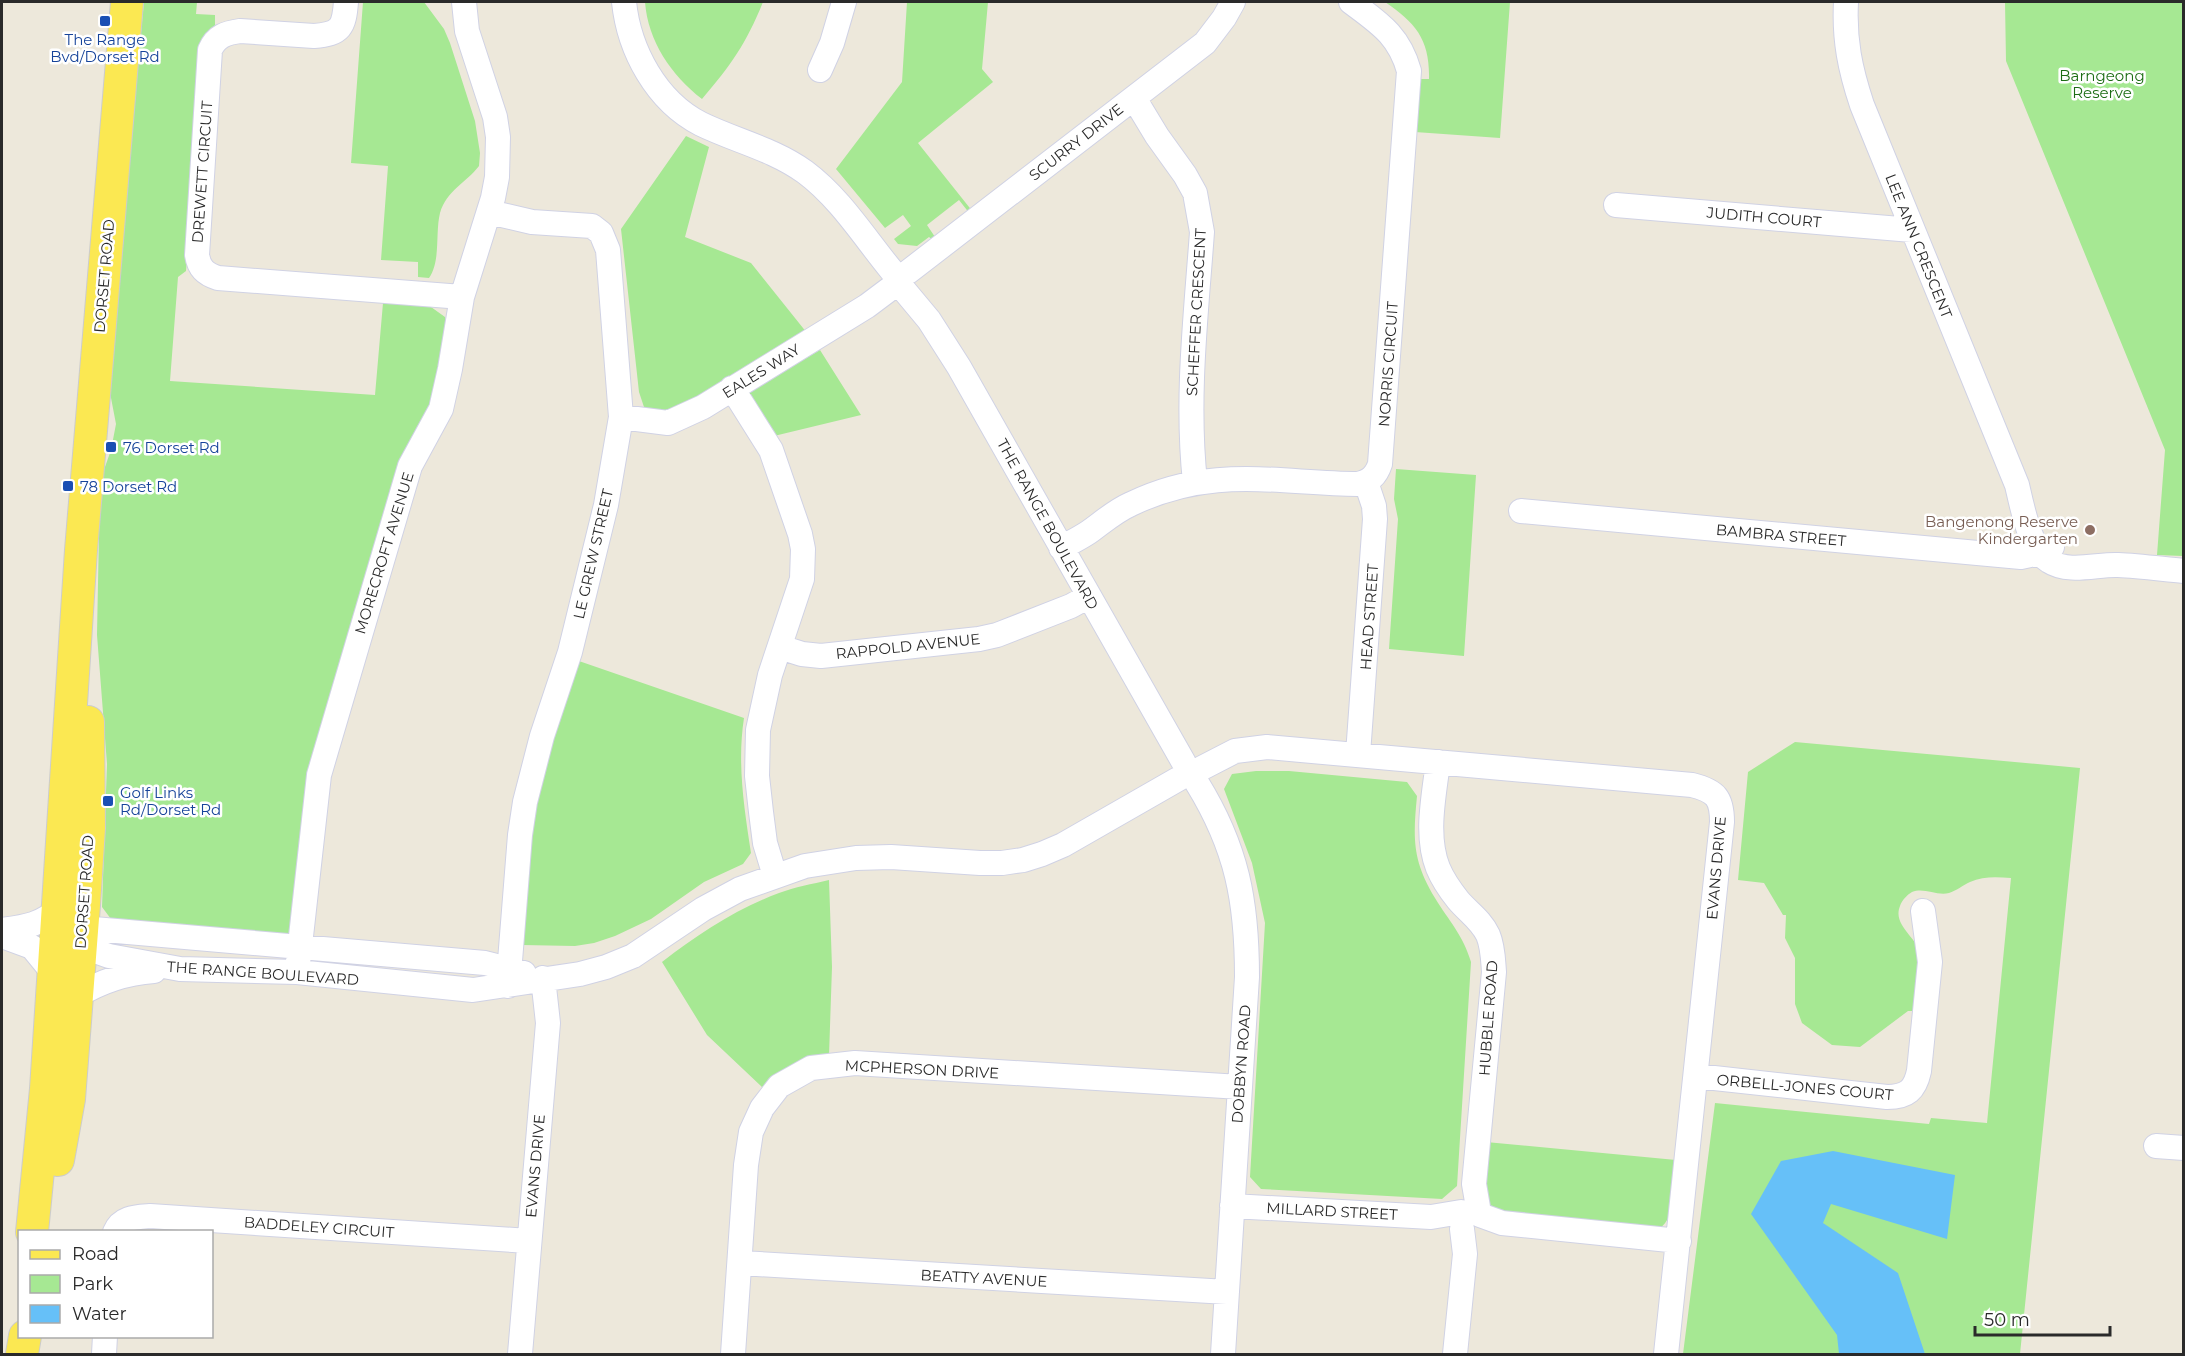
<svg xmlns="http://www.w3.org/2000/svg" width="2185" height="1356" font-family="Montserrat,sans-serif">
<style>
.green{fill:#a6e893}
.water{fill:#66c0f8}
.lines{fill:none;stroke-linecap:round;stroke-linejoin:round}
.minor-casing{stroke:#d0d2e4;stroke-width:26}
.major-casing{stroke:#ccc;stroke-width:34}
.minor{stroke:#fff;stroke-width:24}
.major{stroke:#fbe852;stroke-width:32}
.transit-dot{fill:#1a4fb4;stroke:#fff;stroke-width:2}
.education-dot{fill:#8d6e63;stroke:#fff;stroke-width:2}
.labels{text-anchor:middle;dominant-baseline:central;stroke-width:5;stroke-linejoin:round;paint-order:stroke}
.transit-label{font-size:15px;fill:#164399;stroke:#fff;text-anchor:start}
.park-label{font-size:15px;fill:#1c6d14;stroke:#fff}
.street-label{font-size:15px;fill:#2a2a2a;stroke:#fff}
.education-label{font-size:15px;fill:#785e54;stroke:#fff;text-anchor:end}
</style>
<rect width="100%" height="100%" fill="#ede8db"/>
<path class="green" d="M144 2H197L196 14 215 15V28L204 38 186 271 178 277 170 381 375 395 383 303 431 307 445 317 447 328 429 421 392 509 292 935 114 923 102 907 107 764 97 635 100 481 111 450 116 424 107 377Z
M363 2H424L444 29 450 43 475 121 480 153 479 166C466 183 447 190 440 213 435 233 441 261 429 278L418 277V262L381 260 388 166 351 163Z
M645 2H763C746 44 731 65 702 99 671 75 648 41 645 2Z
M907 2H988L982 69 993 82 918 143 973 212 970 214 959 200 927 225 937 240 934 241 929 237 917 246 898 244 894 239 911 226 903 215 885 228 836 169 902 82Z
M1385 2H1510L1500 138 1415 132 1418 79H1429C1430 40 1416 23 1385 2Z
M2005 2H2183V556L2157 555 2165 450 2006 61Z
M686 136 709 147 685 237 751 263 807 333 680 412 645 410 639 392 621 229Z
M820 350 861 415 774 436 745 394Z
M1396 469 1476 475 1464 656 1389 649 1398 519 1394 499Z
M576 660 744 718C737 763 744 807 751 853L743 864 704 882 651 919 615 936 594 943 575 946 522 945 533 799Z
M1795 742 2080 768 2020 1354H1683L1715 1103 1929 1124 1931 1118 1987 1123 2011 878C1997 877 1983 876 1970 882 1963 885 1956 891 1949 893 1936 896 1924 887 1912 892 1907 895 1902 900 1900 906 1892 926 1918 937 1920 955 1921 974 1918 993 1917 1011H1908L1860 1047 1832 1045 1802 1023 1795 1004V958L1785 938 1786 915H1783L1764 883 1738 880 1748 772Z
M1256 771H1289L1407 782 1417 796C1413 838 1412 860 1435 898 1449 921 1463 935 1471 962L1457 1186 1442 1199 1261 1189 1250 1177 1265 923 1252 863 1224 789 1232 774Z
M829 880 832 967 829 1056 762 1087 707 1035 662 962C698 934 736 909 779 893 795 887 812 884 829 880Z
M1486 1142 1676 1160C1674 1181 1678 1216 1659 1229L1498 1216 1485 1206Z"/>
<path class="water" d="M1833 1151 1955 1175 1947 1239 1831 1204 1823 1223 1898 1273 1925 1354H1839L1837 1335 1751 1214 1781 1161Z"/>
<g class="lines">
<g class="minor-casing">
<path id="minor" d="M346 2C344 27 341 34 314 36L240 31C226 33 216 36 210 50L197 255C199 268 205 274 218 278L462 297
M624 2C629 50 656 101 701 124 736 141 773 149 805 172 840 198 864 237 892 271
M1846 2C1844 40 1850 69 1862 105L2017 485C2022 506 2030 550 2049 561 2069 574 2097 564 2118 565 2140 566 2162 569 2184 571
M820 70 832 43 844 2
M1134 98 1157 136 1185 175 1195 193 1202 232C1196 315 1186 399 1195 482
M1616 205 1912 230
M489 212 532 222 592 226 601 233 608 250 621 417 606 505 570 652 542 736 525 802 520 835 508 986
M908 272 1205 43 1224 18 1233 2
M904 290 929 320 959 367 1184 763
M732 388 771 450 800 534 803 549 802 579 770 675 758 730 757 776 761 812 765 843 775 876
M621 417 668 423 703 407 867 306 891 288
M1521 511 2021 557 2040 553 2052 547
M1061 548C1070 543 1080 538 1089 532 1103 522 1115 511 1131 504 1212 465 1274 483 1358 484 1370 481 1376 476 1380 464L1409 71C1399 35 1379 23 1351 2
M780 647 802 654 821 656 979 639 997 635 1071 606 1089 596
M1358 754 1375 519 1374 506 1366 482
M1438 762C1434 796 1425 835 1438 868 1443 880 1450 890 1458 900 1468 912 1481 920 1488 935 1493 947 1493 959 1494 972L1474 1184 1479 1213
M1202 768 1235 751 1267 747 1692 785C1716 791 1722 798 1722 822L1666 1354
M1197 783C1237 848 1247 901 1247 977L1223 1354
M82 928 485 963 524 973
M2 930C24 927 42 925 59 908
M2 936 32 947 54 974
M66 943 81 946 109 956 180 969 297 972 473 990 580 974 606 967 633 956 703 909 740 889 805 866 856 858 891 857 980 863H1002L1023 860 1042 854 1063 845 1180 778
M297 972 319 775 410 466 441 409 450 369 462 297 493 198 497 177 498 137 495 117 467 31 464 2
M77 996C101 981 126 973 154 971
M1696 1076 1887 1097C1907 1097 1915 1090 1919 1071L1930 962 1923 911
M2156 1146 2184 1148
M1232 1206 1431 1217 1461 1212
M1480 1215 1502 1223 1679 1241
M115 1232C121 1217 136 1217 150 1216L529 1241
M741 1263 1227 1292
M104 1354 105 1336
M520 1354 548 1023 543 978
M733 1354 746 1165 751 1132 762 1108 779 1086 811 1068 855 1063 1240 1087
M1455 1354 1465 1254 1462 1229"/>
</g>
<g class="major-casing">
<path id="major" d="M58 1160 69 1099 84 905 89 828 88 722
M32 1232 46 1089 81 550 127 2
M22 1354 25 1336"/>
</g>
<use href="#minor" class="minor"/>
<use href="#major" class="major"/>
</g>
<g class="transit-dot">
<rect x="99" y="15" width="12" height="12" rx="3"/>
<rect x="105" y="441" width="12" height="12" rx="3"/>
<rect x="62" y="480" width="12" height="12" rx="3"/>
<rect x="102" y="795" width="12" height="12" rx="3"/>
</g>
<circle class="education-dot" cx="2090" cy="530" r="6"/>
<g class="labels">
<g class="transit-label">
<text x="105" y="39" text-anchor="middle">The Range<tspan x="105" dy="17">Bvd/Dorset Rd</tspan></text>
<text x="123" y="447">76 Dorset Rd</text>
<text x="80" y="486">78 Dorset Rd</text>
<text x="120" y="792">Golf Links<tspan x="120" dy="17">Rd/Dorset Rd</tspan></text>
</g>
<g class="park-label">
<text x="2102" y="75">Barngeong<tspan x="2102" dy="17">Reserve</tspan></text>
</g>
<g class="street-label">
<text transform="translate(1076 142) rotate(-38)">SCURRY DRIVE</text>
<text transform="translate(202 172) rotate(-86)">DREWETT CIRCUIT</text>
<text transform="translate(1764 217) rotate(5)">JUDITH COURT</text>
<text transform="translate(1919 246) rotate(68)">LEE ANN CRESCENT</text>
<text transform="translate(104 276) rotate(-85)">DORSET ROAD</text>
<text transform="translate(1196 312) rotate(-87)">SCHEFFER CRESCENT</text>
<text transform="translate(1388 364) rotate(-86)">NORRIS CIRCUIT</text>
<text transform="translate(761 371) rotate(-32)">EALES WAY</text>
<text transform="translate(1048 524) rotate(61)">THE RANGE BOULEVARD</text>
<text transform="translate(1781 535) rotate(5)">BAMBRA STREET</text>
<text transform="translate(384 553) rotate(-73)">MORECROFT AVENUE</text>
<text transform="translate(593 554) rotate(-77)">LE GREW STREET</text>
<text transform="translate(1369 617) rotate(-86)">HEAD STREET</text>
<text transform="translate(908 646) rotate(-6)">RAPPOLD AVENUE</text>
<text transform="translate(1716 868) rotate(-85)">EVANS DRIVE</text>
<text transform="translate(84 892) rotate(-86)">DORSET ROAD</text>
<text transform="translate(263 973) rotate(4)">THE RANGE BOULEVARD</text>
<text transform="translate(1488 1018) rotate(-86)">HUBBLE ROAD</text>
<text transform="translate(1241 1064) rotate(-86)">DOBBYN ROAD</text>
<text transform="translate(922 1069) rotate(3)">MCPHERSON DRIVE</text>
<text transform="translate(1805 1087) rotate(5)">ORBELL-JONES COURT</text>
<text transform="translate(535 1166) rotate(-85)">EVANS DRIVE</text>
<text transform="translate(1332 1211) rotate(3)">MILLARD STREET</text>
<text transform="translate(319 1227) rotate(4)">BADDELEY CIRCUIT</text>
<text transform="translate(984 1278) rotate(3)">BEATTY AVENUE</text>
</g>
<g class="education-label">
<text x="2078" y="521">Bangenong Reserve<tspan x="2078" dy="17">Kindergarten</tspan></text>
</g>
</g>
<rect width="2185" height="1356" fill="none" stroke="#2a2a2a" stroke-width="6"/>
<rect x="18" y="1230" width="195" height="108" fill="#ffffff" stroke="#aaaaaa" stroke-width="1.5"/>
<rect x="30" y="1250" width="30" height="9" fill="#fbe852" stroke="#aaaaaa" stroke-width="1.5"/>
<text x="72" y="1260" font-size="18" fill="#2a2a2a">Road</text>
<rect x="30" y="1275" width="30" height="18" fill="#a6e893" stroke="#aaaaaa" stroke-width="1.5"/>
<text x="72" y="1290" font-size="18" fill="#2a2a2a">Park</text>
<rect x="30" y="1305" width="30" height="18" fill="#66c0f8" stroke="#aaaaaa" stroke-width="1.5"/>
<text x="72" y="1320" font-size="18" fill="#2a2a2a">Water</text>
<path d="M1975 1326v9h135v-9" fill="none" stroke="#2a2a2a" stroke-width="3"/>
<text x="1984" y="1326" font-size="18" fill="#2a2a2a" stroke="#ffffff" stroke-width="4.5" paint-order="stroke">50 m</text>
</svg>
